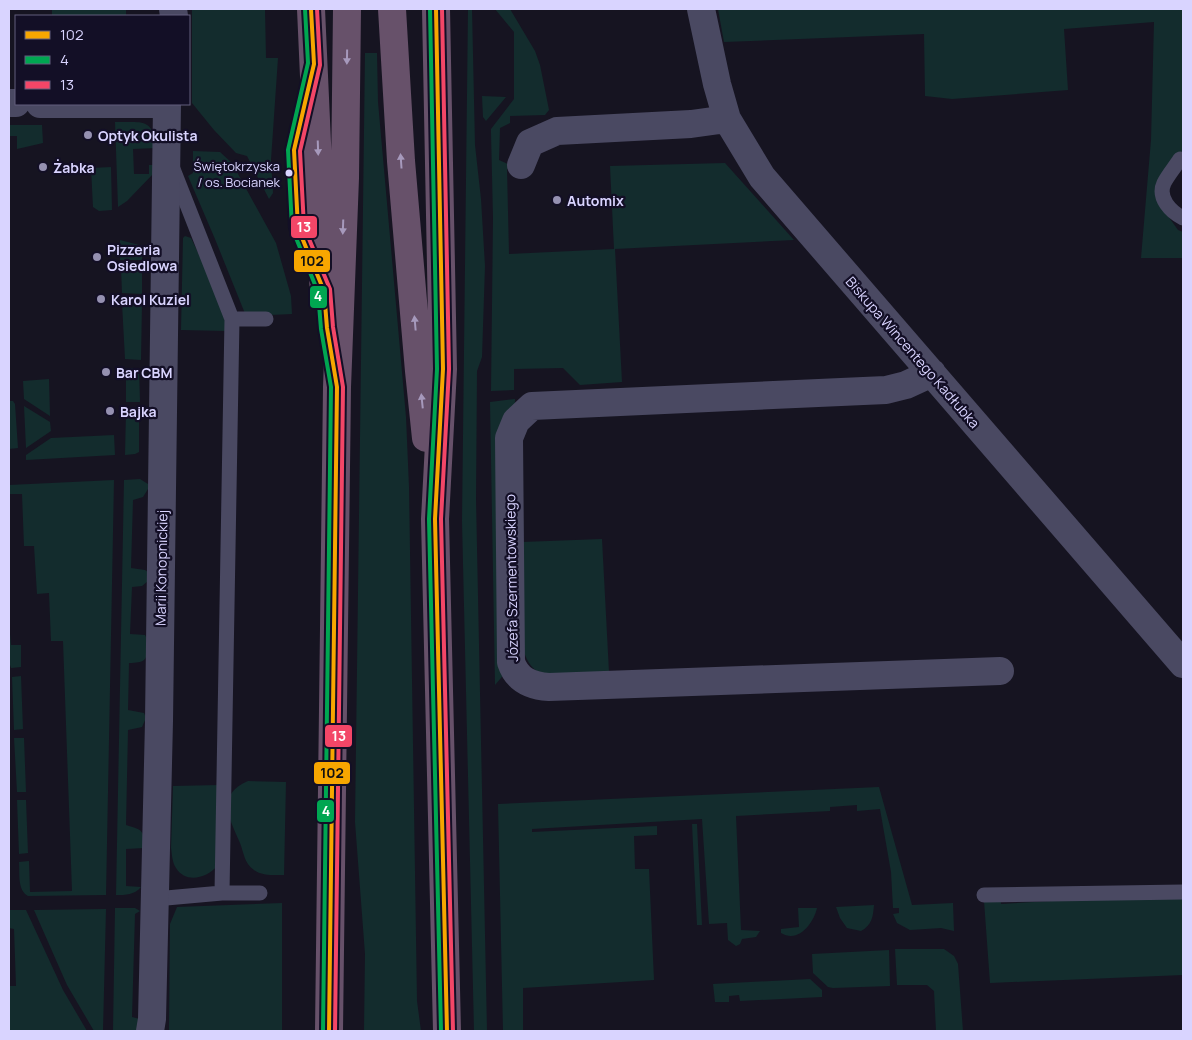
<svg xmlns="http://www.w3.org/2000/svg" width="1192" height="1040" font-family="Manrope,sans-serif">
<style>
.green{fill:#132c2d}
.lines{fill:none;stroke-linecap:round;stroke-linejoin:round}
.service{stroke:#4a4962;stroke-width:15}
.minor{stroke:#4a4962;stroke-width:28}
.motorway{stroke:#67516a;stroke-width:28}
.bus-1-casing{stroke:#130f26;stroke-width:8}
.bus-2-casing{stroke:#130f26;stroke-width:8}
.bus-3-casing{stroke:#130f26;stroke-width:8}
.bus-1{stroke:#f7a600;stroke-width:4}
.bus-2{stroke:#00a651;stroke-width:4}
.bus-3{stroke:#f34667;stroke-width:4}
.oneway{fill:#a699bc}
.poi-dot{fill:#9591b1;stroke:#130f26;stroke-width:2}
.bus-dot{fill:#d9d4ff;stroke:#130f26;stroke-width:2}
.labels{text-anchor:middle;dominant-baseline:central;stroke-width:4.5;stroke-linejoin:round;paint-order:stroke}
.bus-label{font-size:13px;fill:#d9d4ff;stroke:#130f26;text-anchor:end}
.poi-label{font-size:14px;font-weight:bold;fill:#d9d4ff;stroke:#130f26;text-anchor:start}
.street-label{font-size:14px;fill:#d9d4ff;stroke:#130f26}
.line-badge{stroke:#130f26;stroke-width:2}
.badge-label{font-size:14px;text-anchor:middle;font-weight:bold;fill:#fff}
.pale-badge-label{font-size:14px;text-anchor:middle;font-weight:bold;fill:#111}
</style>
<rect width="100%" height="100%" fill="#161421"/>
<path class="green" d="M52 9H126V16H52Z
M192 9H265L266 58H278L271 160 273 193 269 199 247 156 236 153 214 130 192 103Z
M468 9H472L475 145 481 199 485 266 482 357 477 371 476 499 487 1031H474L462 521Z
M495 9H510L535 51 540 65 549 110 545 115 510 116V123L500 128 499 160 510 165V169H507L509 254 614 249 610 166 725 163 794 240 615 249 622 382 580 385 563 368 514 369V390L491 391 493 218 491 133V129L514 99V32Z
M718 9H1183V156L1170 166 1163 209 1178 230 1183 232V258H1141L1151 140 1154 22 1064 29 1068 90 952 99 925 96 924 34 724 42Z
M365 53H377L378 102 406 417 409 487 417 1001 421 1031H364L365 954 355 822Z
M482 96 506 97 486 121 483 117Z
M115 122C140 123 154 116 155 148L133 149 134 174H149V165H154L153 174 127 201 118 207Z
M9 125H42L43 143 17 149V136H9Z
M193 151 220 152 232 163 276 243 291 296 292 314 246 316 215 239 188 176 193 173Z
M111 167 112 210 99 211 93 207 91 168Z
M185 236 191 238C205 267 222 299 227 331L181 330 183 238Z
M120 240 143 246 142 260H120Z
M121 268H142V294L122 293Z
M122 303H142L141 360 125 359Z
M126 368H139L140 402H126Z
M49 379 50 416 24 399 23 381Z
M515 399 506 672 495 685 490 402Z
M9 401H13L15 404 18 448 9 449Z
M24 406 50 422 51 431 26 448Z
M126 412H139V452L135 454 125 455Z
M114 435 115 455 26 460V455L51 438Z
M140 479 148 484V489L143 497 133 500 131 568 145 570 148 572V581L142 586 132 587 130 634 145 635 146 637C147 656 151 663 129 663L128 710 144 713 146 718 142 727 128 730 126 825C143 830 144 830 144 848L126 849V886L141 887C134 895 126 895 116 895L124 480Z
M114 480 106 895 28 896C17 890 20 873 19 862L29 861 30 892 72 891 63 641H51L49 593 37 594 34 546H24L22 494H9V485Z
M602 539 609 672 544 675C532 670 528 663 523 650L522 542Z
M9 623 11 645H21V667L11 668 9 662Z
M21 676 23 729 14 730 12 677Z
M14 738H24L26 792H17Z
M248 781 286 782 284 875C274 875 262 876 254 870 244 863 244 853 240 843 230 820 215 795 248 781Z
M220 785 217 866C207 878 186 884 176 868 172 862 172 854 171 848L173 786Z
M879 787 912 905 953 903 954 931 941 928 910 930 897 923 893 914 899 913V908H893L891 872 880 809 857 811V805L830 807V811L736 816 741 930 760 931 756 937 742 939 740 944 736 946 728 940 727 923 709 924 702 819 532 829V832L657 826V835L634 836 635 869H649L654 980 523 988V1031H503L498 804Z
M17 800H26L28 853 19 854Z
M692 824H697L702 925H697Z
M1000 889 1001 904 1086 899 1183 896V975L990 983 984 901Z
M282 903V1031H169L170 924 177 907Z
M874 905C873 917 872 925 861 931L847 928 840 918 836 907Z
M115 908H135L140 911 135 914 132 1017 140 1019 138 1031H113Z
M798 908H817C814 922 799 944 781 933V929L799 927Z
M106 909 103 1031H94L67 985 34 910Z
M9 910H26L63 990 87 1031H9V986H16L14 929 9 928Z
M895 949H944L954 956 958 964 963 1031H936L934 991 927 985H897Z
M889 950 890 986 833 988 828 987 813 973 812 954Z
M810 979 822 990V997L740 1001 739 995 729 996V1002H715L713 984Z"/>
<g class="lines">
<path class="service" d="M306 97 294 150 298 228 316 271
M1180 159C1175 167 1168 175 1164 183 1157 198 1171 212 1183 218
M173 169 232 319 222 893
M232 319H266
M984 895 1183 892
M155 899 222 893H260"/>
<path class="minor" d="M173 9 174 16
M701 9 717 84 727 119 762 177 1183 664
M9 103H16
M40 104H167
M521 165 530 143 557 131 691 124 727 119
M932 373 906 385 886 390 532 406 516 421 509 438 511 662C517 680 531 686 549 687L1000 671
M150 1031 152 1019 159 721 167 104"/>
<path class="motorway" d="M311 9 324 299
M392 9 401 161 419 371 426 438
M436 9 443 369 435 519 447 1031
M329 1031 337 387 345 178 347 9"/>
<g class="bus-1-casing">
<path id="bus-1" d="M311 9 314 64 294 150 298 228 324 291 327 328 337 387 329 1031
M436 9 443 369 435 519 447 1031"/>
</g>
<g class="bus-2-casing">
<path id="bus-2" d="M305 9 308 63 288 150 292 228 318 292 321 329 331 387 323 1031
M430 9 437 369 429 519 441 1031"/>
</g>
<g class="bus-3-casing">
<path id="bus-3" d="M317 9 320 65 300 151 304 227 330 289 333 327 343 387 335 1031
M442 9 449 369 441 519 453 1031"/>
</g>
<use href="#bus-1" class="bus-1"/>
<use href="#bus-2" class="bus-2"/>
<use href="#bus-3" class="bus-3"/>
</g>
<defs><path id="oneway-solid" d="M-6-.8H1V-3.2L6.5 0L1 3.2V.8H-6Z" transform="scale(1.25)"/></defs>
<g class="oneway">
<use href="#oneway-solid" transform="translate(347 57) rotate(91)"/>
<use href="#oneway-solid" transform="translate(318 148) rotate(88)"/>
<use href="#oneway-solid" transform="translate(401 161) rotate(-94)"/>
<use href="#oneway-solid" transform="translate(343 227) rotate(92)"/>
<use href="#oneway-solid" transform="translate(415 323) rotate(-95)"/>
<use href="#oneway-solid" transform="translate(422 401) rotate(-96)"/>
</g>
<g class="poi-dot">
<circle cx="88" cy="135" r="5"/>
<circle cx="43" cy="167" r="5"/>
<circle cx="557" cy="200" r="5"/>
<circle cx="97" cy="257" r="5"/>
<circle cx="101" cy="299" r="5"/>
<circle cx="106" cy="372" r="5"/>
<circle cx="110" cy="411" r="5"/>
</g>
<circle class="bus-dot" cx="289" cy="173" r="4.5"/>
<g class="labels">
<g class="bus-label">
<text x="280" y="166">Świętokrzyska<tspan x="280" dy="16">/ os. Bocianek</tspan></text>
</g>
<g class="poi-label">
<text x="98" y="135">Optyk Okulista</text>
<text x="53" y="167">Żabka</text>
<text x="567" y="200">Automix</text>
<text x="107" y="249">Pizzeria<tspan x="107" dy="16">Osiedlowa</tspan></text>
<text x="111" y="299">Karol Kuziel</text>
<text x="116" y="372">Bar CBM</text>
<text x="120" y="411">Bajka</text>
</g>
<g class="street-label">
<text transform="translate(913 352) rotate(49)">Biskupa Wincentego Kadłubka</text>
<text transform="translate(161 568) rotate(-89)">Marii Konopnickiej</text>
<text transform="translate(511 578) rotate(-91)">Józefa Szermentowskiego</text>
</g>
</g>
<g class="line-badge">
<rect x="290" y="215" width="28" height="24" rx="5" fill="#f34667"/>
<rect x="293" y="249" width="38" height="24" rx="5" fill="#f7a600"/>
<rect x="309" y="285" width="19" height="24" rx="5" fill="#00a651"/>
<rect x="324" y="724" width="29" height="24" rx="5" fill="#f34667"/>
<rect x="313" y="761" width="38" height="24" rx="5" fill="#f7a600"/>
<rect x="316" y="799" width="19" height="24" rx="5" fill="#00a651"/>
</g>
<g class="badge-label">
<text x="304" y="232">13</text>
<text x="318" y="301">4</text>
<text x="339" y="741">13</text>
<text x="326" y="816">4</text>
</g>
<g class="pale-badge-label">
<text x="312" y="266">102</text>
<text x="332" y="778">102</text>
</g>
<rect width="1192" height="1040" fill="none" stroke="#d9d4ff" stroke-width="20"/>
<rect x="15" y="15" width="175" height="90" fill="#130f26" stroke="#625e7d"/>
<rect x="25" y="31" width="25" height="8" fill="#f7a600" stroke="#625e7d"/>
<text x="60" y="40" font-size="15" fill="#d9d4ff">102</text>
<rect x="25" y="56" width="25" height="8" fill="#00a651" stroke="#625e7d"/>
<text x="60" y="65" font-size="15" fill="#d9d4ff">4</text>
<rect x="25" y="81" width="25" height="8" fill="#f34667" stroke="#625e7d"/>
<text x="60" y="90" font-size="15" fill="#d9d4ff">13</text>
</svg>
